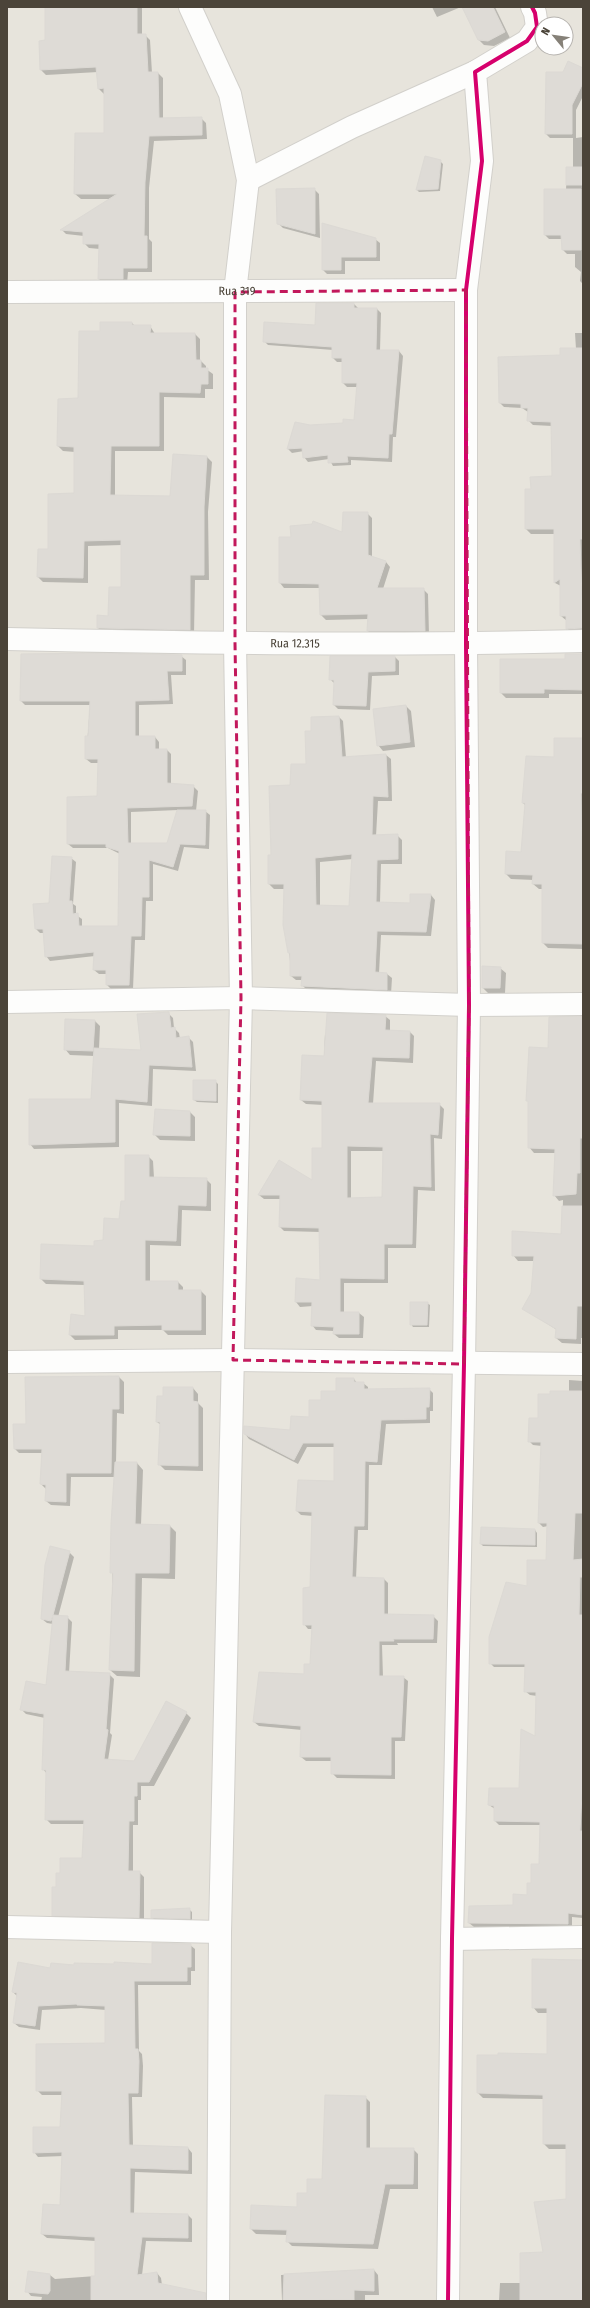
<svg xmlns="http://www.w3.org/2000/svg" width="590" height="2308" font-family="'Fira Sans Condensed',sans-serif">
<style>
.residential{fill:#e7e4dc;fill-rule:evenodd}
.shadow{fill:#0003;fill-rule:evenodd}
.building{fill:#dedbd6;stroke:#dcd9d4;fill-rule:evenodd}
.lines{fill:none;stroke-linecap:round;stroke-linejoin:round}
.minor-casing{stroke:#d2d0cb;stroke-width:24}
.minor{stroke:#fdfdfc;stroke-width:22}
.cycleway-casing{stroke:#fff;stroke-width:6}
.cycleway{stroke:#d6006c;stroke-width:4}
.marked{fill:none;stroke:#c2185b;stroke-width:3;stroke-dasharray:8 5;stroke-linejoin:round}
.labels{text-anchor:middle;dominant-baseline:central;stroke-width:3;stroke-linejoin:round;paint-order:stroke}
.street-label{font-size:12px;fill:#4b4439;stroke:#fff}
</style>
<rect width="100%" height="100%" fill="#f4f2ee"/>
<path class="residential" d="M7 7H583V2301H7ZM542 24H566V48H542Z"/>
<path class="shadow" d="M46 7H142V35H145L150 40 152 73H158L163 78V119L201 118 206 123 207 139 154 141 149 188V239L152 242V272H128L127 284H104L99 279 100 249 89 248 84 243V236L66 234 62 230 112 199H81L75 194 105 134 104 94 99 89 98 72 46 75 41 70 46 41Z
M432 7H461L437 17Z
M469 7H495L510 38 494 46 484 45 478 39Z
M583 69V96L576 110V138L583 137V284L580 281 581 272 575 267V254H567L563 250 562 239H549L545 235 566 190 567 168H573V138H550L546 134 564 73Z
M440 161 443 164 440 191 419 192 417 190Z
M314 189 319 194 320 238 283 228 278 223Z
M323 224 375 239 380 243V261H345V274H327L323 270Z
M354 304 358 308 377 309 381 313 380 351H399L403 356 396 437H393L392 462 351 460V465L333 466 329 459 308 462 304 457V451L292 453 288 449 355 421 358 387H347L343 383V362H337L333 358V350L268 345 264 341 316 326Z
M101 323H132L135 326H150L155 334H195L200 339V360L206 366V369L213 374V389H205V398L164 397V451H115V496L171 498 207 457 212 462 208 512 209 580H195L194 634 104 633 98 628 109 617 122 588V545L88 546V583L43 582 38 577 75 494V452L63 451 58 446 79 399 101 332Z
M575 333H583V633H572L567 628V621L561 616V586L555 583V534H531L526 529 532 490 553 477 552 426 533 425 528 420V412L522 408 504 407 500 403 561 356 576 349Z
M367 513 372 518V558L386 562 390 567 383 589H423L428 594 429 635 373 636 368 631 369 619 326 620 321 615 320 588H284L280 583V538L343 533Z
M582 655 583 694H549V698H506L501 693 566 660Z
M181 656 186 660V675H171L173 704 139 705V737H155L159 742V750H167L171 754V784L193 786 198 791 196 811H205L210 815 209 849 184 847 178 871 153 864V901H146L145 940H135L133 989H111L107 985V974H99L94 970 95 956 50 961 46 956 44 933H40L36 929 71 858 76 862 73 904 76 906V915L82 919V927H119L120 854 108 848H73L68 844 98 797 99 763H91L86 759 90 705H25L21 701ZM178 810 168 844H131V812Z
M395 657 399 661V675L372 676 370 710 338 709 334 705 335 684 330 679Z
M406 706 411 711 415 747 383 751 378 745Z
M339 717 343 721 346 758 386 755 391 759 392 801H378L376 836 397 835 402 840V864H381L380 903 411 904V895H431L435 900 431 936 381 935 379 973 387 974 392 978 391 994 307 990 302 985V980H296L291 976 285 889H274L269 884V856H272L291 786 307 765 312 732ZM353 859 350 907 320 906V862Z
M583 726V992L582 949 548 948 543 943V889H539L533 884 534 880 511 879 506 874 522 853 525 805 523 803 555 758 583 739Z
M500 968 506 973 505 993H488L483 988Z
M168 1013 173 1018 174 1028 179 1033 180 1039 189 1038 193 1042 196 1071 153 1069 152 1106 119 1103V1147L34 1149 30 1144 92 1100 95 1056 70 1055 65 1049 95 1021 100 1026 99 1049 142 1051Z
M385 1016 390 1020V1031L410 1032 414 1036 413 1063 376 1061 373 1104H439L444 1109 442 1139 434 1138 435 1191 418 1190 416 1248H388V1283H344V1313H359L364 1317 363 1338H339L334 1334V1331L316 1330 312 1325 313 1306 300 1307 296 1302 297 1279 321 1281 320 1232 284 1231 280 1227 281 1199H264L259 1195 279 1162 313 1182 323 1149V1105L306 1104 301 1100 324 1057 325 1034ZM351 1151H384L383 1198 351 1199Z
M583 1016V1338H581V1344L562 1343 556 1338 557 1330 524 1309 532 1293 535 1261H518L513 1255 562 1235 563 1200 559 1201 554 1195 556 1153H534L529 1147V1103L527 1100 549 1049Z
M215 1081 218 1084V1103L197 1102 194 1100Z
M155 1110 190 1112 195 1117V1141L160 1140 154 1134Z
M148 1156 153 1161 154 1178 206 1179 211 1184V1211L182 1210 181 1246 150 1245V1282H178L183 1287V1291H201L206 1296V1335H168L163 1330H118V1339L75 1340 70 1335 86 1317 85 1285 46 1284 41 1279 104 1241 120 1220Z
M427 1303 430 1305 429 1327H413L411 1324Z
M119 1377 124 1382V1414L117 1413 116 1463H137L143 1470 141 1525 170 1526 176 1532 175 1579 142 1578 140 1677 117 1676 110 1670 115 1477H71L70 1506 51 1505 46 1501V1489L41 1484 42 1453H19L15 1449 27 1425Z
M337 1379H354L357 1383H363L368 1387V1390L429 1389 433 1393V1411H430V1423L386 1424 382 1465H369L368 1530H358L356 1579H384L388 1583V1615L433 1616 438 1621 437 1643H397L398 1645H382L383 1677H403L408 1681 405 1741H395V1779L337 1778 332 1773V1761H306L301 1757 302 1730 259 1726 254 1722 305 1675 311 1665 312 1629H308L304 1624 311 1588 313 1516 301 1515 297 1511 335 1483V1447H307L298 1464 249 1439 245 1434 291 1432 309 1418 322 1401 336 1392Z
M569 1380 583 1381V1918L572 1917V1928L474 1927 469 1923 514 1906 528 1896 540 1865 541 1825H499L495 1821V1809L489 1805 520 1789 536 1738 537 1696 530 1695 525 1691 526 1667H494L490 1663 528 1587 547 1561 548 1526 543 1527 539 1523 542 1446 533 1445 529 1441 539 1419V1395L569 1392Z
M193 1388 198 1394V1403L203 1408V1471L165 1470 159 1464 161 1425 157 1422 164 1397Z
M535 1530 537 1533V1547L483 1546 481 1544Z
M69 1552 74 1557 58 1617H67L72 1622 69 1673 109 1674 114 1679 110 1733 112 1735 108 1760 134 1762 186 1713 191 1718 154 1786H141V1800H138V1825H133V1872H139L144 1877V1922L58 1920 53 1915 61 1874 83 1859 84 1824H51L46 1819 47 1774 43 1769 45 1718 26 1714 21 1709 47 1686 53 1624 47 1623 42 1619Z
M189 1909 192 1912V1921L155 1920 152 1917Z
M190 1945 195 1949V1971H191V1985H138L139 2051 142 2054 143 2066 142 2097H132L133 2146 188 2148 192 2153V2174L135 2172 134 2214 188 2215 192 2219V2242L146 2241 142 2275 157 2273 161 2278 162 2285 181 2301H41L42 2297 31 2296 27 2291 50 2275 55 2279 96 2276V2241L47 2238 42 2234 61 2206 63 2156 38 2157 34 2152 61 2128 63 2095H42L37 2090 106 2044V2010L81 2008 42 2010 40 2030 19 2027 14 2023 18 1997 13 1992 51 1969 75 1966 153 1965Z
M583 1960V2301H499L500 2283H521L544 2253 567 2200V2149H549L544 2144V2099L483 2098 478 2093 548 2055V2013H538L533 2007Z
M365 2097 370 2102V2149H413L418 2154V2189H390L378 2249 292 2246 287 2241V2235L256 2234 251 2229 252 2206 298 2208 308 2194 323 2180Z
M374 2270 378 2275 379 2295H365V2301L282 2300 281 2275Z"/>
<path class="building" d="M45 7H137V34H146L148 72H158L159 118 202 117V135L149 136 145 182 144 236H147V268H123V279H98L99 244H83V232L60 230 117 194H74L75 133H104V88L98 89 96 67 40 70 39 41 45 40Z
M462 7H493L505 32 488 41 478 40Z
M568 61 583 68V83L572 105V134H545L546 72H563Z
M425 156 441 160 438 189 416 190Z
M566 167H583V185H566Z
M315 188V234L277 224 276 189Z
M544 189H581V250H562L561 235H544Z
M322 223 376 238V257H341V270H322Z
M316 303H354V308H377L376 350H399L392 434H389L388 458 347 456 348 462 328 463V455L303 458 302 448 287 449 295 422 310 425 343 423V419L354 420 357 383H342V358H332V347L263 342 264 322 315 325Z
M100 322H132V325H151L150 333H195L196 360H201V368H208V384H201L200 393 159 392V446H111L110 495 170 496 173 454 207 456 204 507V575H190V630L97 628V615L108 616 109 587H121V540L84 541 83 578 37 577 38 549H48V494L74 493V447L57 446 58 399 78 398 79 331H100Z
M560 348H583V526L582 539H580L583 628 566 629V616H560V579L554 583V529H525V489H531L530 477 552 476 551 422 527 421 528 408H521V404L499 403 498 357 560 355Z
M343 512H368V555L386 561 377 588H424L425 631H367L368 614 320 615 319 584 279 583V537H291L290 526 312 524 313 521 342 532Z
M97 653 182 655V671H167L169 700 135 701V736H155V749H167V783L194 785 192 806 127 808 128 843H167L177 810H206L205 845 180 844 173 867 149 860V897H142L141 936H131L129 985H106V970H93L94 952 45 957 43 929H35L33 904 49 903 52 856 72 857 69 901H72L73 914 78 913 79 926H118L119 851 106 847V844H67V797L97 796 98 759H85V736H88L90 701H20L21 654Z
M565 654H582V690L544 689V693H500V659H565Z
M330 656H395V671L368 672 366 706 333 705 334 680H329Z
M406 705 410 742 377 746 373 709Z
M339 716 342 757 386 754 388 797 373 796 372 835 398 834V859L377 860 376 902 410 903V894H431L426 932 377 931 375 972 387 973V990L301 986 302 976H290V953H288L283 925 284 884H268V855H271L269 786 290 785 291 764H306L305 731H311V717ZM352 854 349 906 316 905 315 858Z
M554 738H583V793H581L583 944 542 943V884H532L533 875 505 874 506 851 521 852 525 803H522L526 756 554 757Z
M482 966 501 967 500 988H482Z
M169 1012 171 1028 175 1027 176 1038 189 1036 192 1067 149 1065 147 1102 115 1099V1142L29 1145V1099H91L94 1048 141 1050 137 1014Z
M327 1013 386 1015 385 1030 410 1031 409 1058 372 1057 368 1103H440L438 1135 430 1134 431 1187 413 1186 412 1244H384V1279L340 1278V1312H359V1334H333L334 1327 311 1326 312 1302H295L296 1278 320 1280 319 1228 279 1227 280 1195H258L279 1160 312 1180V1148H322V1101L300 1100 302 1055 324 1056ZM347 1146 383 1147 382 1197 347 1198Z
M583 1016V1138H580V1173H577L576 1194 553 1196 555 1149 528 1148V1101H526L529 1047 548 1048 549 1017Z
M65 1019 95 1020 93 1051 64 1050Z
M193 1080H216V1101L193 1100Z
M155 1109 190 1111V1136L153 1135Z
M125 1155H149V1177L207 1178 206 1206 178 1205 176 1241 145 1240V1281H178V1290H201V1330H162V1325L114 1326V1335H69L71 1314 85 1316 84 1281 40 1279 41 1244 94 1246V1241L103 1240 104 1218 119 1219 121 1201H125Z
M562 1206H583V1306H577L576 1339 555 1338 556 1329 522 1309 531 1293 534 1256H512V1231L561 1234Z
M410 1302H428L427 1325H410Z
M119 1376V1409H112L111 1473H66V1502L45 1501 46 1485 40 1484 42 1449H14L13 1424H26L25 1377Z
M336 1378H354V1382H364V1389L430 1388 429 1407H426V1419L381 1420 377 1462 365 1461 364 1526H354L352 1577 384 1578V1614L434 1615 433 1639H393L394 1641H379V1676H404L401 1737H391V1775L331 1774V1757H300L301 1726 253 1722 259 1672 304 1674V1664H310L312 1625H303V1588L310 1587 312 1512 296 1511 298 1480 334 1481V1443H303L294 1460 244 1434V1426L290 1430 291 1416 309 1417V1400H321V1391H336Z
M163 1387H193V1401L198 1402V1466L158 1465 160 1422H156L157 1396H163Z
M550 1391H583V1513H575L573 1560 583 1559V1577H580L579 1615H583V1775L580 1831H583V1915L568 1913V1924L468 1923 469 1906 513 1905V1894L527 1895V1883H531V1864H539L540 1822 494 1821V1806L488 1805 489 1788H519L521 1729 535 1736 536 1692H524L525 1664H489V1637L506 1582 527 1586V1560H546L547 1523H538L541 1442H528L529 1418H538V1394H550Z
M115 1462H137L135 1524 170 1525 169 1573H135L134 1671 109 1670 113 1573H110L111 1524Z
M481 1527 535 1529V1545L480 1544Z
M50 1546 70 1551 53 1615 68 1616 65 1671 110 1673 106 1729 108 1730 104 1759 134 1761 166 1701 187 1712 149 1782H137V1796H134V1821H129L128 1871H140L139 1918 52 1916V1887H56V1873H60V1858H82L84 1820H45L46 1770H42L44 1714 20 1710 26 1681 46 1685 53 1615 51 1621 41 1619 45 1565Z
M190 1908V1919L151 1918V1910Z
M152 1943 191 1944V1967H187V1981H134L135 2049H138L139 2061 138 2093H128L129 2145 188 2147V2170L130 2168V2213L188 2214V2238L142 2237 137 2275 157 2272 158 2283 206 2293 205 2301H91V2276H95V2237L41 2234 43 2204 60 2205 62 2152 33 2153V2127H60L62 2091H36V2044L105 2043V2006L77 2005V2004L38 2006 35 2026 13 2023 17 1993 12 1992 18 1962 50 1968 51 1963 74 1965V1963L114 1964V1962L152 1964Z
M532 1959 583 1960V2301H520V2253L543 2252 534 2202 566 2199V2144H543V2095L477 2093V2055H498V2053L547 2054V2008H532Z
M325 2095 366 2096V2148H414L413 2184H385L373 2244 286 2242 287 2230 250 2229 251 2205 297 2207V2193H307V2179H322Z
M374 2269V2291L354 2290V2300L283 2301 284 2274Z
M28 2271 50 2274V2291L48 2294 25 2292Z"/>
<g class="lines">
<g class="minor-casing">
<g id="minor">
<path d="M190 7 230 94 248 180 235 292V643L241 998 220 1932 218 2301"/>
<path d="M248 180 352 127 475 72"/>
<path id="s1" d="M7 292 466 290"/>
<path id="s2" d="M7 639C199 643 391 646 583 641"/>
<path d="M7 1002 241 998 469 1005 583 1004"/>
<path d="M7 1362 233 1360 583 1364"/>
<path d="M7 1927 220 1932"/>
<path d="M452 1939 583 1937"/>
<path d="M448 2301 452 1939 464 1364 469 1005 466 644V290L482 161 475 72 527 41 537 27 535 13 532 7"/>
</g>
</g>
<use href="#minor" class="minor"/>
<g class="cycleway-casing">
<path id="cycleway" d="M448 2301 452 1939 464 1364 469 1005 466 644V290L482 161 475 72 527 41 537 27 535 13 532 7"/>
</g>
<use href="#cycleway" class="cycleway"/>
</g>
<path class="marked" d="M466 290 469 1005 464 1364 233 1360 241 998 235 643V292Z"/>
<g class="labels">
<g class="street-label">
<text stroke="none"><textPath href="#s1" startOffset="230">Rua 319</textPath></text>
<text stroke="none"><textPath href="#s2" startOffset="288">Rua 12.315</textPath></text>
</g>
</g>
<rect width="590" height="2308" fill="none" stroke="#4b4439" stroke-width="16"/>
<g transform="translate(554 36) rotate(299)"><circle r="19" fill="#ffffff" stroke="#b7b4b0"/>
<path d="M0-3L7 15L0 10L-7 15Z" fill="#868178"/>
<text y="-6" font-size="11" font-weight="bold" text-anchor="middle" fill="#4b4439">N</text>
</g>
</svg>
